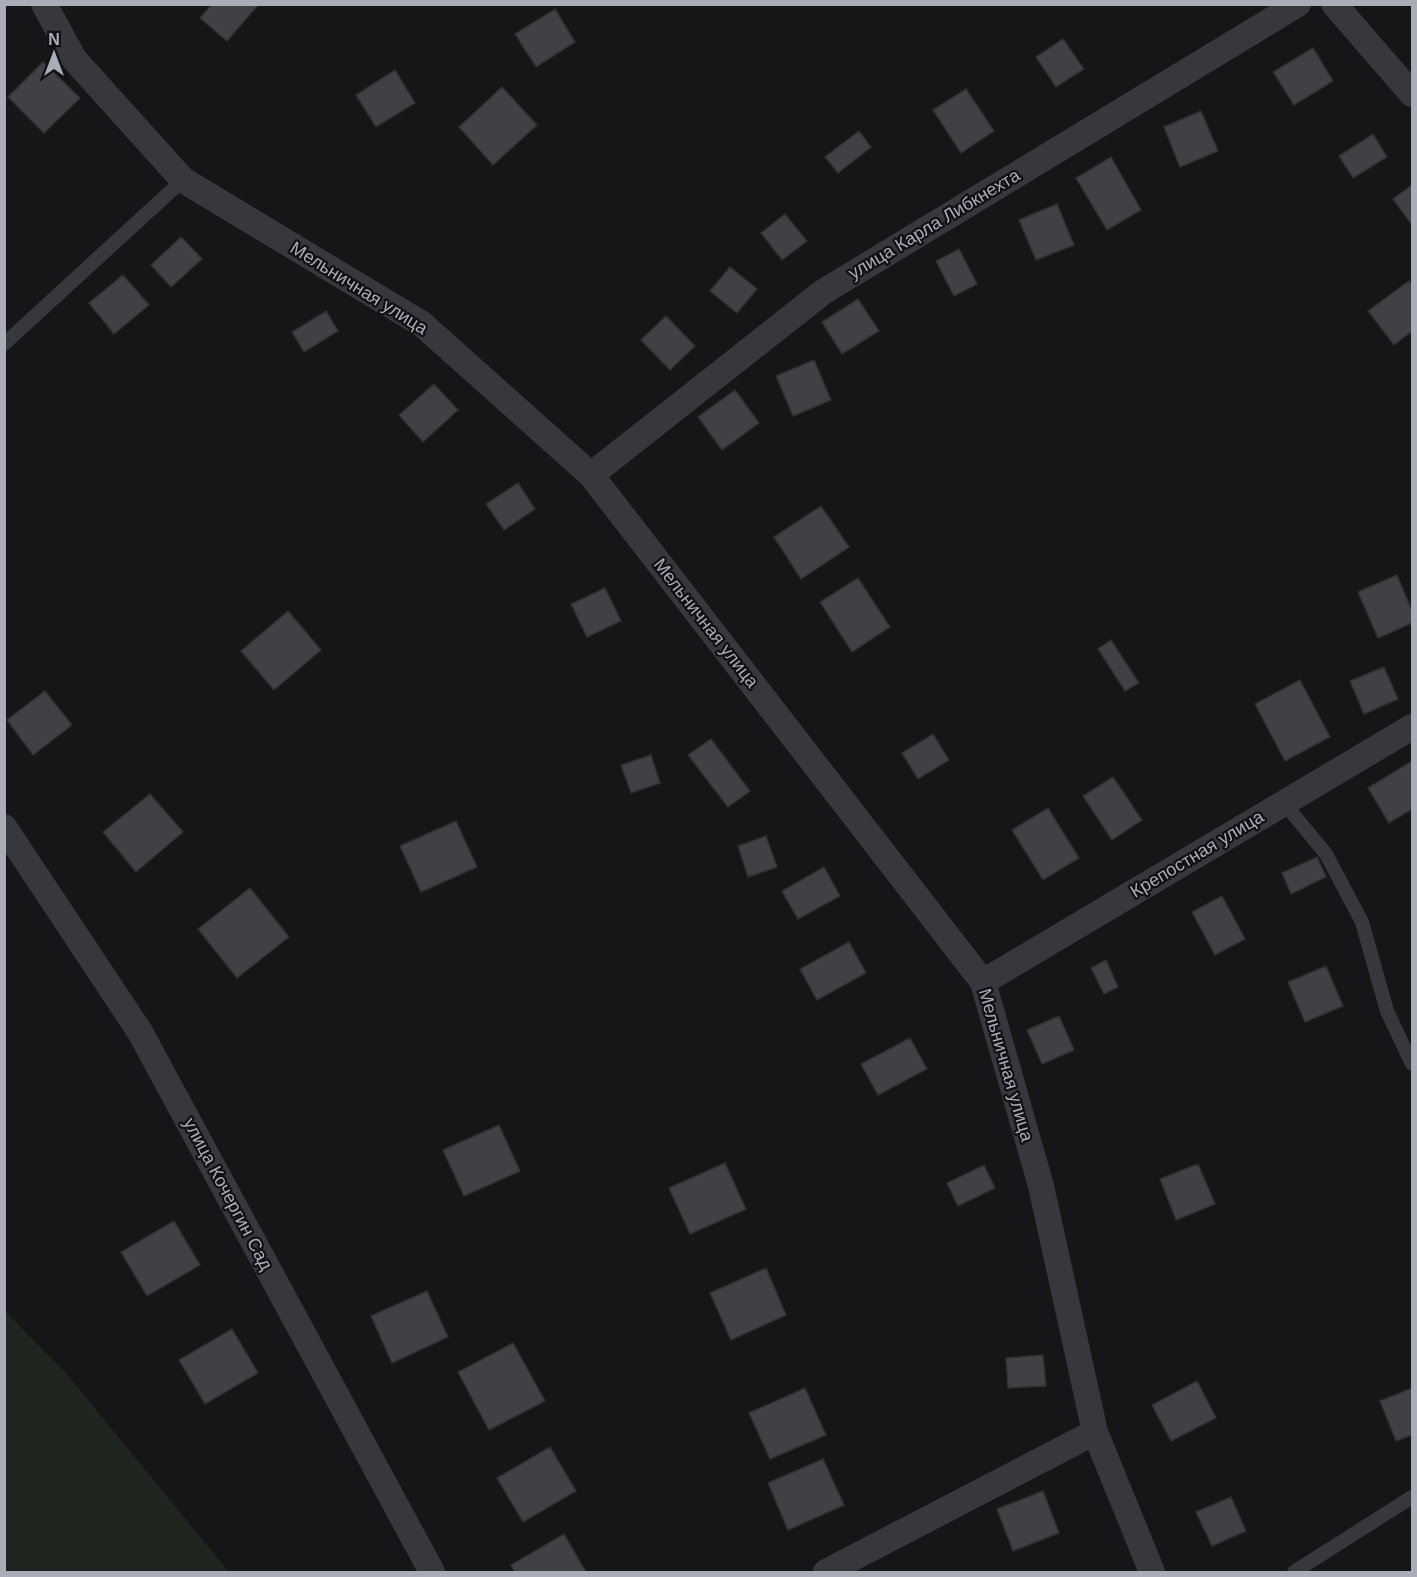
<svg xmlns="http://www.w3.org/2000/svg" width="1417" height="1577" font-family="Arial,sans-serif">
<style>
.green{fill:#1e261f}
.building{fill:#404145;stroke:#303034;stroke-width:1.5}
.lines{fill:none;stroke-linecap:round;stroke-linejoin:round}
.lane{stroke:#37383d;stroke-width:14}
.street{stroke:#37383d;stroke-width:26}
.labels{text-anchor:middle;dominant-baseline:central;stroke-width:4.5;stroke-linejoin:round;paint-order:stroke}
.street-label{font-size:18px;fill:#a8adb8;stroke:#111113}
</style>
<rect width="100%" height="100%" fill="#161618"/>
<path class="green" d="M5 1311 65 1372 229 1572H5Z"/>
<path class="building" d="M212 4H259L227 41 200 18Z
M555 9 575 42 536 67 515 34Z
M1063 39 1084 69 1056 87 1036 57Z
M1313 48 1333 81 1294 105 1273 72Z
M43 62 80 98 44 133 8 97Z
M395 70 415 103 376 127 356 95Z
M502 87 537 125 493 165 459 127Z
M966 89 994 131 961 153 933 110Z
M1201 111 1218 151 1180 167 1164 127Z
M859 131 871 147 838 173 825 157Z
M1373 134 1387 157 1353 178 1339 156Z
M1111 157 1141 210 1107 230 1076 178Z
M1412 185V225L1393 199Z
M1057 204 1074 245 1036 260 1019 220Z
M785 214 807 241 782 260 761 233Z
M181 237 202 259 171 287 151 265Z
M959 249 977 284 954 296 936 261Z
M730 267 757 289 737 313 710 291Z
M123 275 149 305 114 334 89 303Z
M1409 281 1412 286V331L1394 345 1368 311Z
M858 299 879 331 842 354 822 322Z
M326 311 338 331 304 352 292 332Z
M666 316 695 346 670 370 641 340Z
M814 360 831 400 793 416 776 376Z
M434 384 458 410 423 442 399 415Z
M735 390 759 423 722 450 698 417Z
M518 483 535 509 504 530 486 504Z
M821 506 849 547 801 579 774 537Z
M1397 575 1412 611V623L1378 638 1358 592Z
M858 578 890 627 852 652 820 602Z
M605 588 621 621 587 637 571 604Z
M288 611 321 650 274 690 241 651Z
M1111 640 1139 683 1125 691 1098 649Z
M1384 667 1398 699 1364 714 1350 681Z
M1300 680 1330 737 1285 761 1255 704Z
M45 691 72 725 33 755 7 720Z
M933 734 949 760 918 779 902 753Z
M711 739 750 791 728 807 688 755Z
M651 755 660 783 631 793 621 765Z
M1412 761V809L1389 823 1368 788Z
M1113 777 1142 820 1112 840 1083 796Z
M150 794 183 832 136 872 103 832Z
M1048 808 1079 858 1043 880 1012 830Z
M456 821 477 867 421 892 400 846Z
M766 836 777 867 748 877 738 846Z
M1317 857 1326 877 1291 894 1282 873Z
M824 867 840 896 798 919 782 891Z
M250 888 289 937 237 978 198 929Z
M1222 896 1245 939 1215 955 1192 912Z
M849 942 866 973 817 1000 800 969Z
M1106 960 1118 987 1104 994 1091 968Z
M1326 966 1343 1006 1305 1022 1288 982Z
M1059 1016 1074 1050 1042 1064 1027 1030Z
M910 1038 927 1069 878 1095 861 1064Z
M499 1125 520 1171 464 1196 443 1150Z
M725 1163 746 1209 690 1234 669 1188Z
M1198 1164 1215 1204 1176 1220 1160 1179Z
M984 1165 995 1188 958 1206 947 1183Z
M174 1221 200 1265 147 1296 121 1252Z
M766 1268 786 1315 731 1340 710 1293Z
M427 1291 448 1337 392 1363 371 1316Z
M232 1329 258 1373 205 1404 179 1360Z
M513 1343 545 1401 489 1430 458 1372Z
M1043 1355 1046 1386 1008 1388 1006 1358Z
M1197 1381 1216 1418 1171 1441 1152 1405Z
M805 1388 826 1435 770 1459 749 1413Z
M1412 1388V1435L1396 1441 1380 1401Z
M550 1447 576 1491 523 1522 497 1478Z
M823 1459 844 1505 788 1530 768 1483Z
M1043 1491 1059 1533 1013 1551 997 1509Z
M1231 1497 1246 1531 1212 1546 1196 1512Z
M564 1534 586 1572H515L511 1565Z"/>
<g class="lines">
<path class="lane" d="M4 344 183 180
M1284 803 1326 854 1362 922 1387 1011 1412 1064
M1294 1572 1412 1497"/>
<path class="street" d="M44 4 74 59 183 180 422 324 591 475 983 982 1041 1186 1095 1432 1152 1572
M1334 4 1412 94
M591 475 823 292 1298 4
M4 827 140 1032 432 1572
M983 982 1412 727
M826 1572 1095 1432"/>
</g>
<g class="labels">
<g class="street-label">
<text transform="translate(934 224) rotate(-31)">улица Карла Либкнехта</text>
<text transform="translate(359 288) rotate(32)">Мельничная улица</text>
<text transform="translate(706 623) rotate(52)">Мельничная улица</text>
<text transform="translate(1197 854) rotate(-31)">Крепостная улица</text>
<text transform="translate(1006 1065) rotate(74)">Мельничная улица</text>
<text transform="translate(228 1194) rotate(62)">улица Кочергин Сад</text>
</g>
</g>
<rect width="1417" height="1577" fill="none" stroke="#a8adb8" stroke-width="12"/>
<g transform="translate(54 54)" stroke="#111113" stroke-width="4.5" paint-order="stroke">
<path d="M0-4.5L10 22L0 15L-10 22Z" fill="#a8adb8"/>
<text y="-9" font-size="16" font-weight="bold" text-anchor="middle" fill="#a8adb8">N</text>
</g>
</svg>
